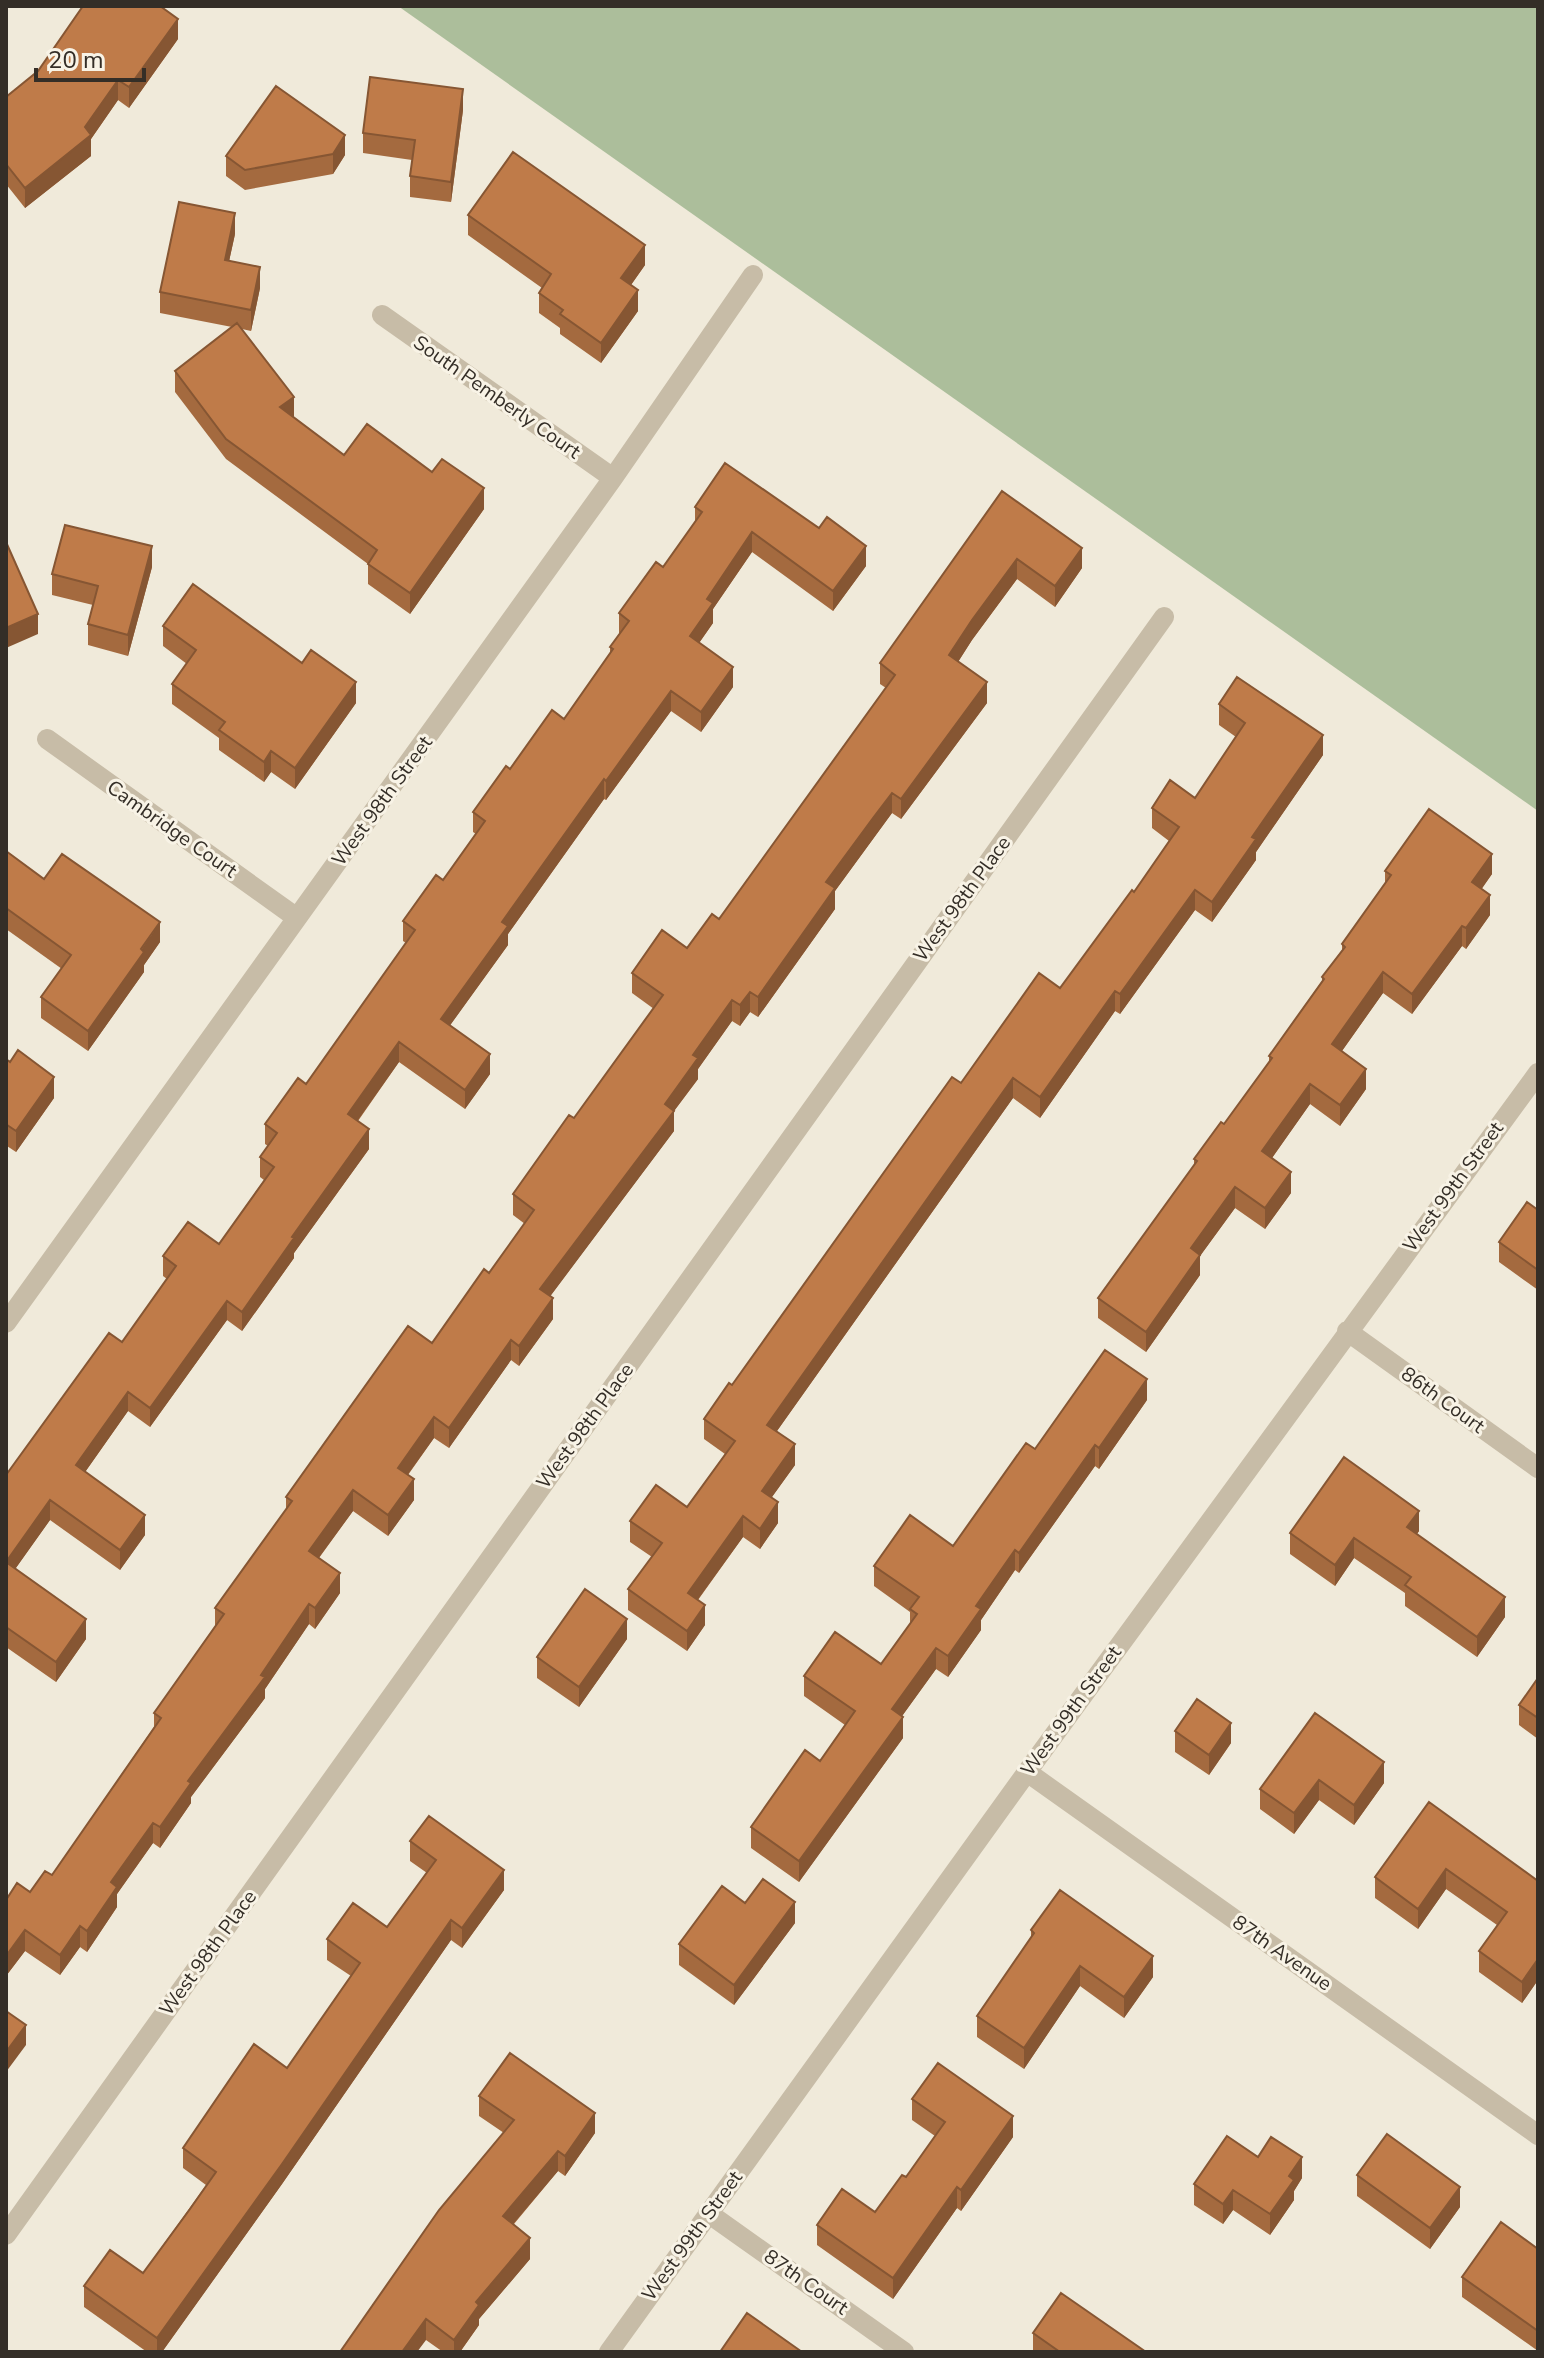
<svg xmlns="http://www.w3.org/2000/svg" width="1544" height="2358" font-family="'Nunito Sans',sans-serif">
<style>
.green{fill:#acbe9b}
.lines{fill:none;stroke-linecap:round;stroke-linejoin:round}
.street{stroke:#c7bca7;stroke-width:20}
.wall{fill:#a46a3f}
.shaded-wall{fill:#865633}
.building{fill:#bf7b49;stroke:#865633;stroke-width:2}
.labels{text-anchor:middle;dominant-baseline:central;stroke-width:6;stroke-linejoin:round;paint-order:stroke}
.street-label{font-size:20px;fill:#342e27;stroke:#f8f3e6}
</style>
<rect width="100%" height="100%" fill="#f0eada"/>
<path class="green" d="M398 6H1538V811Z"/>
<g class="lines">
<path class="street" d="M382 315 613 478
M47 739 297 918
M6 1323 613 478 753 275
M1347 1331 1538 1468
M1027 1772 1538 2135
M708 2213 904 2352
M6 2235 1164 617
M609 2352 1027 1772 1538 1073"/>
</g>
<path class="wall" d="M178 39 129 108 118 100 91 139V156L25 208 6 184V97Z
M276 86 345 155 333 174 245 190 226 176V156Z
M463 110 451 202 410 197V176L412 160 363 153V133Z
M468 215 645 265 631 285 638 311 601 363 560 334V328L539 313V293L542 288 468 235Z
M235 234 229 261 260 288 251 331 242 329 294 417 344 455 432 472 484 509 410 614 368 584V564L226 459 175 392V371L232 327 160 313V292Z
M1002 491 1082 568 1055 607 1017 579 972 640 958 662 987 703 901 819 892 813 835 891V909L758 1017 750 1012 740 1026 732 1021 698 1069V1079L674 1111V1131L550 1296 553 1319 519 1366 511 1360 449 1448 434 1438 408 1475 414 1500 388 1536 353 1511 319 1558 340 1593 315 1629 309 1624 265 1689V1698L191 1797V1803L160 1848 153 1843 117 1894V1907L87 1952 80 1947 60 1975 25 1951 6 1976V1900L30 1892 52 1875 154 1727V1713L215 1626V1608L286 1510V1497L432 1343 489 1273 525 1224 513 1215V1194L574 1118 654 1009 632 993V973L687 948 719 919 886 688 880 684V663Z
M695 507 866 566 833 611 752 552 713 609V623L699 643 733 687 701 732 671 711 606 800 604 799 508 934V945L450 1025 490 1074 465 1109 399 1062 358 1121 369 1149 294 1253V1258L242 1331 227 1320 150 1427 128 1411 85 1472 145 1535 120 1570 50 1520 15 1569 86 1639 56 1682 6 1647V1475L122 1342 167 1279 163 1276V1256L219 1244 264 1180 260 1177V1157L268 1146 265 1144V1124L306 1084 406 943 403 941V921L443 880 476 834 473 832V812L510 769 564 719 610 654V647L619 634V613L663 567 695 522Z
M152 567 128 656 88 645V624L93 605 52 595V574Z
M163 626 356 703 295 789 271 772 264 782 219 750V738L172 704V684L187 664 163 646Z
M1219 704 1323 755 1256 852V860L1212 922 1195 910 1120 1014 1115 1011 1040 1118 1013 1098 777 1431 795 1465 771 1498 778 1523 760 1549 743 1537 698 1600 705 1625 687 1651 628 1610V1589L652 1557 630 1542V1521L687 1507 725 1454 704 1439V1419L732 1385 961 1083 1060 988 1134 892 1169 841 1152 828V808L1195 798 1236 737 1219 725Z
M6 851 44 879 160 942 144 965V972L88 1051 41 1018V997L62 969 6 929Z
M1385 871 1492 874 1481 889 1490 915 1466 949 1462 946 1412 1014 1383 993 1342 1051 1366 1089 1340 1126 1310 1104 1272 1158 1291 1193 1265 1229 1235 1208 1200 1256V1275L1146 1352 1098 1318V1298L1194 1165V1159L1224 1124 1269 1062V1056L1322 981V977L1342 950V944L1385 884Z
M6 1059 54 1098 16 1152 7 1146Z
M1538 1210V1290L1499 1262V1242Z
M1147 1400 1099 1469 1095 1466 1019 1573 1015 1570 981 1620V1630L948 1677 936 1669 902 1716 903 1738 799 1882 751 1848V1827L820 1761 845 1725 804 1696V1676L881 1664 910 1624V1612L874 1586V1566L953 1546 1035 1449Z
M1419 1531 1417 1534 1505 1617 1477 1657 1405 1606V1593L1354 1558 1335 1586 1290 1554V1533Z
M627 1639 579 1707 537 1678V1657Z
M1538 1658V1739L1519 1725V1705L1538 1678Z
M1315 1713 1384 1783 1354 1825 1319 1800 1294 1834 1260 1809V1789Z
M1175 1731 1231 1743 1209 1775 1175 1752Z
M1429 1802 1538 1881V1980L1522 2003 1479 1972V1951L1497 1925 1446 1889 1418 1929 1375 1898V1877Z
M410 1841 504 1890 462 1948 451 1940 282 2184 162 2352H147L84 2307V2286L143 2273 206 2185 183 2168V2148L287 2068 351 1976 327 1960V1939L387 1927 427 1873 410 1861Z
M745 1903 795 1923 734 2005 679 1965V1944Z
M1031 1930 1153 1977 1124 2018 1080 1986 1024 2069 977 2037V2016L1031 1937Z
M479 2096 595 2133 565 2176 558 2171 514 2224 530 2259 479 2319V2325L460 2352H443L426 2340 340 2352 504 2133 479 2116Z
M912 2099 1013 2137 961 2211 957 2208 893 2299 817 2245V2225L875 2212 906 2177 935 2136 912 2120Z
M1258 2157 1302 2178 1294 2191V2200L1270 2235 1233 2210 1223 2224 1194 2205V2184Z
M1357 2175 1460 2207 1430 2249 1357 2196Z
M1538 2249V2351L1462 2297V2277Z
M1033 2333 1146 2352H1033Z"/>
<path class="shaded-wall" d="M178 19V39L129 108V87Z
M118 80V100L91 139V156L25 208V188L85 127Z
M463 89V110L451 202V182Z
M345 135V155L333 174V154Z
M235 213V234L225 280V260Z
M645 245V265L621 299V278Z
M260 267V288L251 331V310Z
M638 290V311L601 363V343Z
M294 397V417L280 407Z
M484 488V509L410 614V593Z
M752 532V552L713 609V623L690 656V636L707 599Z
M152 546V567L128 656V635Z
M866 546V566L833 611V591Z
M1082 548V568L1055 607V586Z
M1017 559V579L972 640 949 676V655L972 620Z
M38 614V634L6 648V628Z
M733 667V687L701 732V712Z
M356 682V703L295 789V768Z
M987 682V703L901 819V799Z
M671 691V711L606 800V781Z
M1323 735V755L1256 852V860L1212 922V902L1252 837Z
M271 751V772L264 782V762Z
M604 779V799L508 934V945L441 1038V1019L502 922Z
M892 793V813L835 891V909L758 1017V997L826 882Z
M1492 854V874L1472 903V882Z
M1195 890V910L1120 1014V994Z
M1490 895V915L1466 949V928Z
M160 922V942L144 965V972L88 1051V1031Z
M1462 926V946L1412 1014V994Z
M1383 972V993L1332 1065V1044Z
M1115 991V1011L1040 1118V1097Z
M750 992V1012L740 1026V1005Z
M732 1000V1021L698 1069V1079L674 1111V1131L540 1310V1289L665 1104 693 1055Z
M399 1042V1062L348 1134V1114Z
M490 1054V1074L465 1109V1090Z
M1366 1069V1089L1340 1126V1105Z
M54 1077V1098L16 1152V1131Z
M1013 1078V1098L767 1445V1425Z
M1310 1084V1104L1262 1172V1151Z
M7 1125V1146L6 1147V1127Z
M369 1129V1149L294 1253V1258L242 1331V1312L292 1237Z
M1291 1172V1193L1265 1229V1208Z
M1235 1187V1208L1200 1256V1275L1146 1352V1332L1191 1248Z
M553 1298V1319L519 1366V1346Z
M227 1301V1320L150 1427V1408Z
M511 1340V1360L449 1448V1428Z
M1147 1379V1400L1099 1469V1448Z
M128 1392V1411L76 1485V1465Z
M434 1417V1438L398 1488V1468Z
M795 1444V1465L762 1511V1491Z
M1095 1445V1466L1019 1573V1553Z
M414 1479V1500L388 1536V1515Z
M353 1490V1511L309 1571V1551Z
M50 1500V1520L6 1582V1562Z
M778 1502V1523L760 1549V1529Z
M1419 1511V1531L1407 1548V1527Z
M145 1515V1535L120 1570V1550Z
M743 1516V1537L688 1613V1593Z
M1354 1538V1558L1335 1586V1565Z
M1015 1550V1570L981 1620V1630L948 1677V1656L976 1606Z
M340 1573V1593L315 1629V1608Z
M1505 1597V1617L1477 1657V1637Z
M309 1604V1624L265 1689V1698L191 1797V1803L160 1848V1827L188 1781Z
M705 1605V1625L687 1651V1631Z
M86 1619V1639L56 1682V1662Z
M627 1619V1639L579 1707V1687Z
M936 1648V1669L892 1730V1709Z
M903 1717V1738L799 1882V1861Z
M1231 1723V1743L1209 1775V1755Z
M1384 1762V1783L1354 1825V1805Z
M1319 1780V1800L1294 1834V1813Z
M153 1823V1843L117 1894V1907L87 1952V1931L111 1882Z
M1446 1869V1889L1418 1929V1909Z
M504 1870V1890L462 1948V1928Z
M795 1902V1923L734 2005V1985Z
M451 1920V1940L282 2184 162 2352H157V2338Z
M80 1926V1947L60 1975V1955Z
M25 1930V1951L6 1976V1956Z
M1153 1956V1977L1124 2018V1997Z
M1538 1959V1980L1522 2003V1982Z
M1080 1966V1986L1024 2069V2048Z
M26 2025V2045L6 2072V2052Z
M595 2113V2133L565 2176V2156Z
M1013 2116V2137L961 2211V2190Z
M558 2151V2171L503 2236V2216Z
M1302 2157V2178L1294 2191V2200L1270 2235V2214L1289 2176Z
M957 2187V2208L893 2299V2278Z
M1460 2187V2207L1430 2249V2228Z
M1233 2190V2210L1223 2224V2204Z
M530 2238V2259L479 2319V2325L460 2352H454V2340L476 2302Z
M426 2319V2340L417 2352H402Z"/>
<path class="building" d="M83 6H160L178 19 129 87 118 80 85 127 91 135 25 188 6 164V97L38 71Z
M370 77 463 89 451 182 410 176 415 140 363 133Z
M276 86 345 135 333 154 245 170 226 156Z
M513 152 645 245 621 278 638 290 601 343 560 314 563 310 539 293 551 274 468 215Z
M179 202 235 213 225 260 260 267 251 310 160 292Z
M237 323 294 397 280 407 344 455 367 424 432 472 442 459 484 488 410 593 368 564 377 550 226 439 175 371Z
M725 463 819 528 827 517 866 546 833 591 752 532 707 599 713 603 690 636 733 667 701 712 671 691 606 781 604 779 502 922 508 926 441 1019 490 1054 465 1090 399 1042 348 1114 369 1129 292 1237 294 1238 242 1312 227 1301 150 1408 128 1392 76 1465 145 1515 120 1550 50 1500 6 1562 86 1619 56 1662 6 1627V1475L109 1333 122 1342 176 1266 163 1256 188 1222 219 1244 274 1167 260 1157 277 1133 265 1124 298 1078 306 1084 415 930 403 921 436 875 443 880 485 821 473 812 506 766 510 769 552 710 564 719 613 649 610 647 629 621 619 613 656 562 663 567 702 512 695 507Z
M1002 491 1082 548 1055 586 1017 559 972 620 949 655 987 682 901 799 892 793 873 818 826 882 835 888 758 997 750 992 740 1005 732 1000 693 1055 698 1058 665 1104 674 1111 540 1289 553 1298 519 1346 511 1340 449 1428 434 1417 398 1468 414 1479 388 1515 353 1490 309 1551 340 1573 315 1608 309 1604 261 1675 265 1677 188 1781 191 1783 160 1827 153 1823 111 1882 117 1887 87 1931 80 1926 60 1955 25 1930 6 1956V1900L17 1883 30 1892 45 1871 52 1875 161 1718 154 1713 224 1614 215 1608 292 1501 286 1497 408 1326 432 1343 484 1269 489 1273 534 1210 513 1194 569 1115 574 1118 663 995 632 973 662 930 687 948 712 914 719 919 895 675 880 663Z
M65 525 152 546 128 635 88 624 98 586 52 574Z
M6 542 38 614 6 628Z
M193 584 302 663 311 650 356 682 295 768 271 751 264 762 219 730 225 722 172 684 196 650 163 626Z
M1237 677 1323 735 1252 837 1256 839 1212 902 1195 890 1120 994 1115 991 1040 1097 1013 1078 767 1425 795 1444 762 1491 778 1502 760 1529 743 1516 688 1593 705 1605 687 1631 628 1589 662 1543 630 1521 656 1485 687 1507 735 1441 704 1419 729 1383 732 1385 952 1077 961 1083 1039 973 1060 988 1132 890 1134 892 1179 827 1152 808 1170 780 1195 798 1245 723 1219 704Z
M1429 809 1492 854 1472 882 1490 895 1466 928 1462 926 1412 994 1383 972 1332 1044 1366 1069 1340 1105 1310 1084 1262 1151 1291 1172 1265 1208 1235 1187 1191 1248 1200 1255 1146 1332 1098 1298 1197 1161 1194 1159 1221 1122 1224 1124 1272 1058 1269 1056 1324 979 1322 977 1345 947 1342 944 1391 875 1385 871Z
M6 851 44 879 62 854 160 922 141 949 144 952 88 1031 41 997 71 955 6 908Z
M18 1050 54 1077 16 1131 7 1125 6 1127V1059L10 1062Z
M1527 1202 1538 1210V1270L1499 1242Z
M1105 1350 1147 1379 1099 1448 1095 1445 1019 1553 1015 1550 976 1606 981 1609 948 1656 936 1648 892 1709 903 1717 799 1861 751 1827 805 1750 820 1761 855 1711 804 1676 835 1632 881 1664 917 1614 910 1609 919 1597 874 1566 910 1515 953 1546 1026 1443 1035 1449Z
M1344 1457 1419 1511 1407 1527 1505 1597 1477 1637 1405 1585 1411 1577 1354 1538 1335 1565 1290 1533Z
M585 1589 627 1619 579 1687 537 1657Z
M1538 1678V1718L1519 1705Z
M1197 1699 1231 1723 1209 1755 1175 1731Z
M1315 1713 1384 1762 1354 1805 1319 1780 1294 1813 1260 1789Z
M1429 1802 1538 1881V1959L1522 1982 1479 1951 1507 1912 1446 1869 1418 1909 1375 1877Z
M429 1816 504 1870 462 1928 451 1920 282 2164 157 2338 84 2286 110 2250 143 2273 190 2209 216 2172 183 2148 254 2044 287 2068 360 1963 327 1939 353 1903 387 1927 436 1860 410 1841Z
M763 1879 795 1902 734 1985 679 1944 722 1886 745 1903Z
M1060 1890 1153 1956 1124 1997 1080 1966 1024 2048 977 2016 1034 1933 1031 1930Z
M6 2011 26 2025 6 2052Z
M510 2053 595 2113 565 2156 558 2151 503 2216 530 2238 476 2302 479 2305 454 2340 426 2319 402 2352H340L439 2210 514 2120 479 2096Z
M938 2063 1013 2116 961 2190 957 2187 893 2278 817 2225 842 2189 875 2212 902 2175 906 2177 945 2122 912 2099Z
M1387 2134 1460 2187 1430 2228 1357 2175Z
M1227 2136 1258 2157 1271 2137 1302 2157 1289 2176 1294 2180 1270 2214 1233 2190 1223 2204 1194 2184Z
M1501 2222 1538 2249V2331L1462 2277Z
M1061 2293 1146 2352H1060L1033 2333Z
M747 2313 802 2352H720Z"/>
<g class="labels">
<g class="street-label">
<text transform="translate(497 397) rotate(35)">South Pemberly Court</text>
<text transform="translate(382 801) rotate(-54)">West 98th Street</text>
<text transform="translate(172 829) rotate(35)">Cambridge Court</text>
<text transform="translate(962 899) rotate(-54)">West 98th Place</text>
<text transform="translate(1453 1187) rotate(-54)">West 99th Street</text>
<text transform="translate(1443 1400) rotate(36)">86th Court</text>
<text transform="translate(585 1426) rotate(-54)">West 98th Place</text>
<text transform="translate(1071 1711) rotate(-54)">West 99th Street</text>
<text transform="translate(208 1953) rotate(-54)">West 98th Place</text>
<text transform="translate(1282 1953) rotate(35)">87th Avenue</text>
<text transform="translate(692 2236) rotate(-54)">West 99th Street</text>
<text transform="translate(806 2282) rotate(35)">87th Court</text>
</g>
</g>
<rect width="1544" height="2358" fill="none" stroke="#342e27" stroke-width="16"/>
<path d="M36 68v12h108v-12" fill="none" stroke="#342e27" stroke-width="4"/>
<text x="48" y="68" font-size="24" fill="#342e27" stroke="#f8f3e6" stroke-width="6" paint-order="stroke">20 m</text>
</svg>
